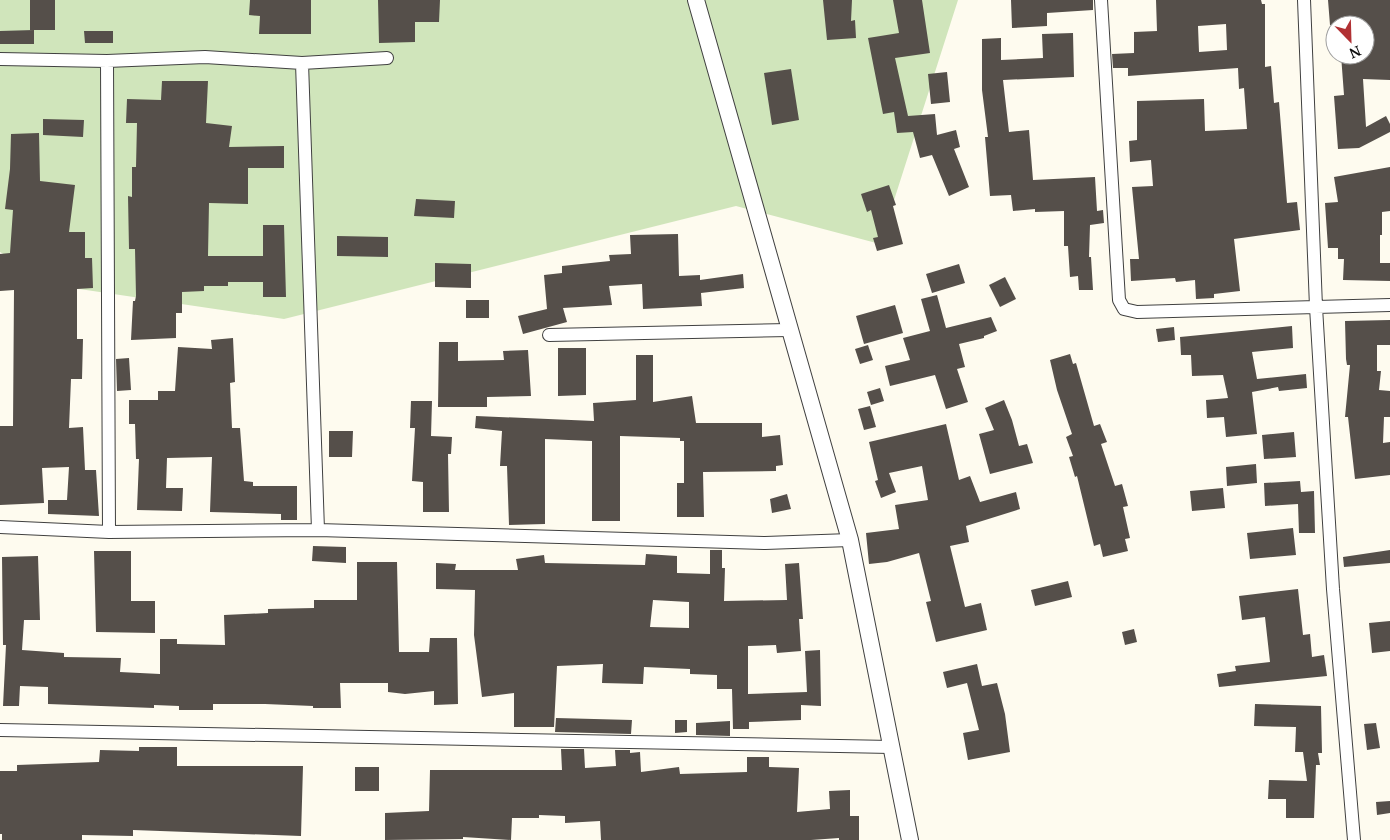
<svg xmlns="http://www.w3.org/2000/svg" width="1390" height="840" font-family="'Noto Serif',serif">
	<rect width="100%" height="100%" fill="#fefbef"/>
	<!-- green -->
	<path fill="#d0e5bb" d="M0,0h958l-78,244 -144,-38 -452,113 -225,-33 -59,-34z"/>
	<!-- building -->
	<path fill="#554f4a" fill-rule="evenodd" d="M30,0h25v30h-25z
		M250,0h61v34h-52l1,-18 -11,-1z
		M378,0h62l-1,22h-24v20l-36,1z
		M823,0h29l-1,21 4,-1 1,18 -29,2z
		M893,0h29l8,53 -35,5 13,58 27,-2 2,21 19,-5 4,17 -6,2 15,38 -20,9 -17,-41 -12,3 -7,-26 -16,1 -3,-21 -11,2 -15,-76 31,-5z
		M1011,0h82v10l-46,3v13l-35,2z
		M1156,0h105l1,4h3v63l6,-1 3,37 5,-1 8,101 10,-1 3,28 -66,9 6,52 -26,3v4l-18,1 -1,-19 -19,2 -1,-4 -44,3 -1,-22h9l-7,-72 21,-1 -2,-26 -21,2 -1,-21 8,-1v-39l67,-2 1,32 42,-2 -3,-41 -5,1 -1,-21 -110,8v-8h-15l-1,-14 22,-1v-21l23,-1zM1226,24l1,26 -28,2 -1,-26z
		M1328,0h62v80l-27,-1 3,48 20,-11 4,8v8l-31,16 -21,1 -4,-53 10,-1 -3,-40h24v-30h-35z
		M34,30v14h-34v-13z
		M84,31h29v12h-28z
		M1073,33l1,44 -71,3 6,52 20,-2 4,50 62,-3 2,34 6,-1 1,13 -14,2 -1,32h2l2,33h-14l-1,-14 -8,1 -2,-31h-4v-35l-29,1v-3l-22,2 -2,-16 -21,1 -5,-59h3l-6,-47v-51l19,-1v22l42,-2 -1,-24z
		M791,69l8,51 -27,5 -8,-52z
		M947,72l3,30 -19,2 -3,-30z
		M162,81h46l-2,42 26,3 -3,21 55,-1v22h-36v36l-39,-1 -1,53h55v-31h21l2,72h-23v-15h-35v4h-24v5l-22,1v21h-6v25l-45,2 2,-39h2l1,-5 -1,-47h-6l-1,-53 4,1v-30h4l1,-44h-11l1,-24 34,1z
		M43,119l41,1 -1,17 -40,-2z
		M39,133l1,48 35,4 -6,47h16v26h7l1,30 -16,1v50h6l-1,40h-11l-2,49 14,-1 2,43h11l3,46 -51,-2v-14h19l2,-33 -27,1 2,35 -44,2v-79h13l1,-136 -14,1v-37l10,-1 3,-43 -8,-1 5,-40 1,-35z
		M1390,167v44l-8,1v23h-2v28h10v18l-47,-1 1,-21h-6v-11h-10l-3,-45 13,-1 -4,-25z
		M889,185l7,20 -3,1 10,38 -26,7 -4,-13 5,-1 -7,-27 -4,2 -6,-18z
		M416,199l39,2 -1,17 -40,-2z
		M678,234l1,42 21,-1v5l43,-6 1,14 -43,5 1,13 -59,3 -1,-25 -33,2 3,19 -49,3 4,14 -44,12 -5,-18 29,-7 -3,-34 18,-2v-7l48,-5 -1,-6 22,-1 -1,-19z
		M337,236l51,1v20l-51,-1z
		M435,263l36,1v24l-36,-1z
		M959,264l6,19 -33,10 -6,-19z
		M1005,277l11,22 -16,8 -11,-22z
		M937,295l9,33 45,-11 6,14 -13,5v2l-25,6 6,23 -8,2 11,33 -22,7 -11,-34 -45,11 -5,-20 25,-6 -7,-22 27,-7 -9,-32z
		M466,300h23v18h-23z
		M895,305l8,28 -39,11 -8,-28z
		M1390,320v25h-13v26h4l-2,19 11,1v26h-6l-1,26 7,-1v33l-35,4 -7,-62h-3l5,-52h-3l-1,-6 -1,-38z
		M1292,326l1,22 -41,4 5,27 49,-5 1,14 -28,3 -1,-4 -26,5 5,42 -31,3 -2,-20 -17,1 -1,-18 22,-2 -5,-23 -31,1 -1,-21h-10l-1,-18z
		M1174,327l1,13 -17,2 -2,-13z
		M233,338l2,44 -5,1 2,45h8l4,53 9,1v4h44v34h-16v-6l-71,-2 2,-55 -45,1 -1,30h17l-1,23 -45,-1 2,-51h-3l-1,-35h-6v-24h29v-9h17l3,-44 34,2 -1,-9z
		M439,342h19v19l46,-1 -1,-9 25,-1 3,46 -44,1v10h-49z
		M868,345l5,15 -13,4 -5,-15z
		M558,348h28v47l-28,1z
		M1070,354l3,10 3,-1 18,63 6,-2 7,18 -6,2 14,42 7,-2 6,22 -5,1 7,31 -5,1 3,12 -25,6 -3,-13 -6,2 -17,-70 -2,1 -6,-20 4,-1 -7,-19 6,-3 -15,-44 -7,-30z
		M636,355h17v47l39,-6 4,27h66v14l18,-2 3,30 -7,1v5l-73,1 1,45h-27v-34h7v-42h-4v-3l-60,-2v85h-28v-80l-47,-2v85l-36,1 -2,-59h-7l2,-35 -27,-3 1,-12 118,5 -1,-18 43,-3z
		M129,358l2,32 -14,1 -1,-32z
		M880,388l4,13 -13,4 -4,-13z
		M1004,400l8,20 7,26 8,-2 6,19 -43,11 -11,-40 15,-4 -9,-22z
		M411,401h21l-1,35 21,1 -1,17h-3l1,58h-26v-30l-11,-1 3,-53h-5z
		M870,406l6,21 -12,3 -6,-21z
		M946,424l13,56 11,-4 10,26 36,-10 4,17 -54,17 3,16 -19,4 15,61 16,-4 6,27 -51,12 -10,-40 5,-1 -12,-48 -32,9 -18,2 -3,-31 33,-4 -4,-24 33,-5 -6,-34 -33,7 7,19 -15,6 -6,-17 3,-1 -9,-38z
		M329,431h24l-1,26h-23z
		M1294,432l2,25 -32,2 -2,-24z
		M1256,464l1,19 -30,3 -1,-19z
		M1300,481l1,11 13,-1 1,42h-16l-1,-29 -33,2 -1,-23z
		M1223,488l2,20 -33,3 -2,-20z
		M787,494l4,15 -19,4 -2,-14z
		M1293,528l3,27 -46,4 -3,-26z
		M313,546l33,1v16l-34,-2z
		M710,550h12v18h3l-1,33 63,-1 -2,-36 14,-1 4,56h-4l2,32 -24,2 -1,-8 -28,1v48l59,-2 -2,-41 15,-1 1,56 -20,-1v15l-52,2v7h-16l-1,-40h-15v-14l-27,-1v-5l-46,-2 -1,17 -41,-1 1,-19 -46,2 -3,61h-40v-34l-32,4 -8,-62 1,-45 -39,-1v-26l20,1 -1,6h63l-2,-11 28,-4 1,8 100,2 1,-11 31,2v17l33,1zM653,600l36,2v26l-39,-1z
		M1390,550v13l-46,4 -1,-10z
		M94,551h37v50h24v32l-59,-1z
		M38,556l2,64h-16l-2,30 42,3v4l57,1 -1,14 40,2v-35h17v5l48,1 -1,-30 44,-2v-4l46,-1v-8h43v-38h40l2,90h30l1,-14h27l1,66 -24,1v-14l-29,3 -17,-2v-9h-48l1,25h-28v-2l-48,-2h-52v6h-34v-4l-25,-1v3l-106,-4v-17l-28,-1 -1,20h-16l3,-61h-3l-1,-88z
		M1068,581l4,16 -37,9 -4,-16z
		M1298,589l5,46 7,-1 2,23 12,-2 3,21 -108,11 -2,-13 19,-3 -1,-5 35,-4 -5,-45 -23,3 -3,-24z
		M1390,621v30l-18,2 -3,-30z
		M1134,629l3,13 -12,3 -3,-13z
		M977,664l5,22 15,-3 8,31 5,38 -42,8 -5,-27 16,-3 -12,-47 -20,5 -4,-16z
		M1255,704l66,2 1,47h-4l2,12h-4l-2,53h-28v-19h-18l1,-19 38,1 -4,-29h-8l1,-25 -42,-1z
		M556,718l76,2 -1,14 -76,-2z
		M675,720h12v12l-12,1z
		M730,721v15l-34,-1v-12z
		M1376,723l4,25 -13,2 -3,-26z
		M139,747h38v19h126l-2,70 -168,-6v6l-51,-1v5h-80v-6h-2v-63h17v-6l82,-3 1,-12 39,1z
		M561,749h23l1,19 31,-2 -1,-16h15v3l10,-1 1,20 38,-5 1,7 67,-2v-15h22v10l30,1 -2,44 33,-3 -1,-18 21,-1v26h9v24h-20v-2l-28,2h-210l-1,-19 -35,2v-7l-26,-1v3h-27l-1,22 -48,-3v2l-78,1v-27l44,-2 1,-41h132z
		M355,767h24v24h-24z
		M1390,801v12l-13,2 -1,-13z"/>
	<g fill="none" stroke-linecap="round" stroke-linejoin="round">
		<!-- minor casing -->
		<g stroke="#404040" stroke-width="14">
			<path id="minor" d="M1101,0l18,300 5,9 13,3 253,-7
				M1304,0l12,307 17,282 21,251
				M0,59l107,2 98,-4 97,6 85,-5
				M107,61l2,471
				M302,63l16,467
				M549,335l240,-5
				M0,527l109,5 209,-2 447,13 85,-3
				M0,730l891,17"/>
		</g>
		<!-- tertiary casing -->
		<g stroke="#404040" stroke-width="18">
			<path id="tertiary" d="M696,0l154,540 60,300"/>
		</g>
		<!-- minor -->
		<use href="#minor" stroke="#fff" stroke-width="12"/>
		<!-- tertiary -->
		<use href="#tertiary" stroke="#fff" stroke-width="16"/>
	</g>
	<!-- north arrow -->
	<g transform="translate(1350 40) rotate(157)"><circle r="24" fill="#ffffff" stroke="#9e9e9e"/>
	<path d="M0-4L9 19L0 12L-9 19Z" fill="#b13134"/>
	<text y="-8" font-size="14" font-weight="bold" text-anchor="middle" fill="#0d0d0d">N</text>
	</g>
</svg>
